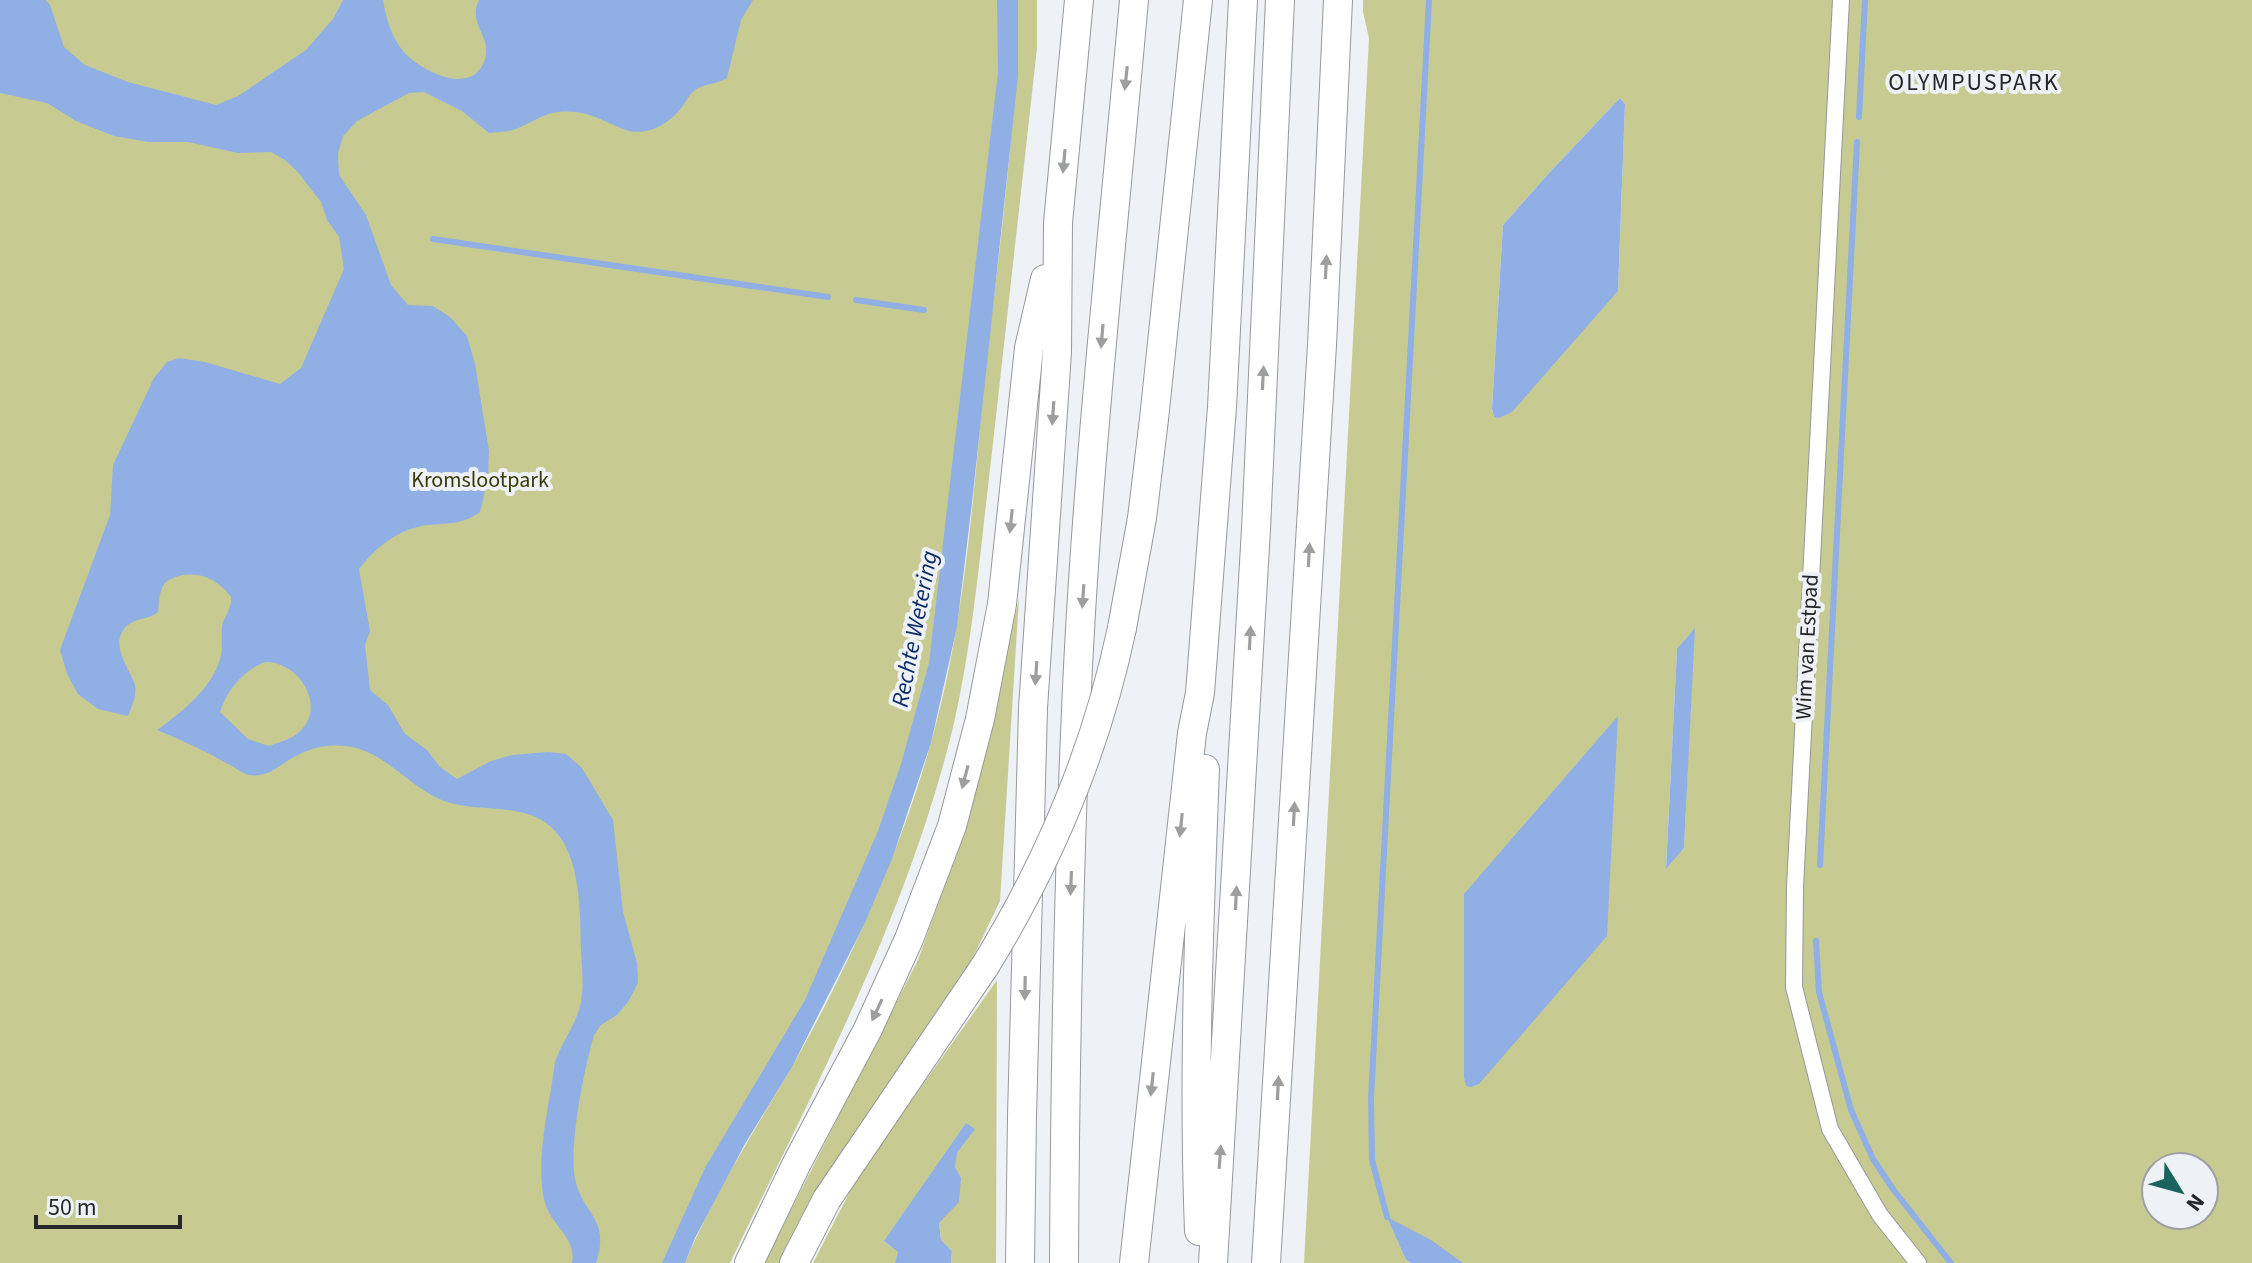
<svg xmlns="http://www.w3.org/2000/svg" width="2252" height="1263" font-family="'Source Sans 3',sans-serif">
	<rect width="100%" height="100%" fill="#eef1f5"/>
	<!-- green -->
	<path fill="#c7cb92" fill-rule="evenodd" d="M0,0h1006l-72,703 -61,181 -200,379h-673z
		M1018,0h19v48c-15,135 -30,270 -45,404 -11,90 -18,183 -38,271 -45,190 -140,366 -224,540h-45c28,-68 68,-130 105,-193 38,-66 73,-139 101,-210 30,-74 52,-152 65,-230 15,-88 21,-177 30,-265 14,-122 31,-243 32,-365z
		M1363,0h889v1263h-789l-75,-45 18,42 5,3h-107l65,-1225 -6,-26zM1620,98l5,6 -7,187 -124,126 -2,-9 11,-183 46,-52zM1694,630l-10,218 -18,20 11,-218zM2156,1167h48v48h-48z
		M1019,598l-19,303 -35,73 -180,289h-21l154,-303 52,-146z
		M997,980l-1,283h-45l1,-12 -11,-11 -2,-17 18,-70 18,-24 -90,113 14,10 -4,11h-82l45,-87z"/>
	<!-- water -->
	<path fill="#90afe5" fill-rule="evenodd" d="M0,0h46l4,5 14,42 21,18 43,17 88,23 22,-9 68,-46 27,-31 10,-19h40c3,18 8,36 20,51 17,20 70,47 82,8 7,-23 -18,-35 -6,-59h274l-12,20 -14,58c-11,7 -25,5 -34,14 -5,4 -7,10 -11,15 -13,17 -36,31 -59,22 -22,-9 -38,-20 -64,-17 -16,1 -30,13 -46,18 -7,2 -16,2 -24,3l-27,-22 -38,-19 -15,1 -52,28 -14,15 -5,18 1,21 27,40 25,70 17,20 25,1 17,11 17,19 8,28 14,87 -1,27 -8,34c-18,13 -32,11 -53,13 -29,4 -51,22 -68,44l11,62 -5,14 5,45 18,15 17,29 22,16 13,17 17,12 34,-18 21,-6 36,-3 18,2 16,14 31,52 10,92 14,51 1,20 -10,19 -11,13 -16,10 -7,10c-10,36 -23,99 -20,136 4,44 38,43 22,92h-24c5,-25 -21,-38 -27,-60 -11,-41 5,-99 10,-141 7,-21 23,-40 26,-61 3,-16 1,-33 0,-49 -1,-37 1,-99 -31,-126 -29,-24 -73,-13 -106,-25 -35,-13 -59,-51 -99,-55 -17,-2 -32,1 -47,9 -17,8 -28,23 -49,20 -7,-1 -14,-8 -21,-11 -23,-13 -46,-24 -71,-34 24,-17 55,-42 63,-71 3,-10 1,-22 2,-32 2,-12 10,-17 9,-30 -13,-17 -30,-26 -52,-21 -6,2 -13,4 -16,10 -4,7 -4,18 -5,26 -9,8 -20,5 -30,13 -21,18 2,43 7,60 2,11 -3,21 -7,31l-30,-7 -20,-15 -11,-20 -7,-24 50,-135 3,-50 41,-87 13,-16 12,-4 26,4 75,22 21,-16 43,-99 -5,-32 -12,-17 -6,-18 -24,-31 -12,-11 -14,-8 -33,1 -50,-11h-39l-35,-6 -38,-15 -29,-18 -47,-10zM266,662c34,0 62,46 32,71 -7,6 -21,10 -29,13l-21,-7 -28,-27c7,-22 24,-43 46,-50z
		M997,0h21v76l-46,427 -15,124 -26,116 -39,116 -27,64 -73,144 -47,77 -50,94 -10,25h-23l44,-97 99,-166 73,-169 23,-67 28,-101 69,-591z
		M1620,98l5,6 -7,187 -106,121 -13,6 -5,-1 -2,-9 11,-183 46,-52z
		M1695,628l-11,220 -18,21 11,-220z
		M1618,716l-11,220 -128,148 -8,3 -5,-1 -2,-9v-183z
		M966,1123l9,6 -18,24 -2,14 6,11 -2,24 -20,21 2,17 11,11 -1,12h-56l3,-11 -14,-11z
		M1387,1217l44,23 32,23h-52l-5,-3z"/>
	<g fill="none" stroke-linecap="round" stroke-linejoin="round">
		<!-- stream -->
		<path stroke="#90afe5" stroke-width="6" d="M1859,117l6,-117
			M433,239l395,58
			M856,300l68,10
			M1820,865l37,-723
			M1816,941l3,51 32,118 22,49 20,30 58,74
			M1387,1217l-15,-57 -1,-62 58,-1098"/>
		<!-- minor casing -->
		<g stroke="#95999c" stroke-width="18">
			<path id="minor" d="M1841,0l-46,887 -1,100 36,142 50,86 38,48"/>
		</g>
		<!-- motorway casing -->
		<g stroke="#95999c" stroke-width="30">
			<path id="motorway" d="M1122,628l20,-110 12,-99 44,-419
				M1199,1231c-6,-154 0,-308 6,-462
				M749,1263l48,-100 71,-134 41,-90 43,-113 28,-107 22,-115 27,-256 16,-69
				M794,1263l33,-64 158,-233
				M1020,1263l2,-147 11,-408 24,-356 1,-129 21,-223
				M1064,1263c1,-184 4,-369 12,-553 10,-238 37,-474 58,-710
				M1134,1263l58,-530 8,-40 22,-286 21,-407
				M1213,1263l43,-734 24,-529
				M1266,1263l56,-918 16,-345"/>
		</g>
		<!-- minor -->
		<use href="#minor" stroke="#fff" stroke-width="16"/>
		<!-- motorway -->
		<use href="#motorway" stroke="#fff" stroke-width="28"/>
		<!-- motorway-bridge casing -->
		<g stroke="#95999c" stroke-width="30" stroke-linecap="butt">
			<path id="motorway-bridge" d="M985,966c64,-104 112,-219 137,-338"/>
		</g>
		<!-- motorway-bridge -->
		<use href="#motorway-bridge" stroke="#fff" stroke-width="28"/>
	</g>
	<!-- one-way arrows -->
	<defs><path id="oneway-solid" d="M-6-.8H1V-3.2L6.5 0L1 3.2V.8H-6Z" transform="scale(2)"/></defs>
	<g fill="#9d9e9e">
		<use href="#oneway-solid" transform="translate(1126 78) rotate(96)"/>
		<use href="#oneway-solid" transform="translate(1064 161) rotate(95)"/>
		<use href="#oneway-solid" transform="translate(1326 267) rotate(-87)"/>
		<use href="#oneway-solid" transform="translate(1102 336) rotate(95)"/>
		<use href="#oneway-solid" transform="translate(1263 378) rotate(-87)"/>
		<use href="#oneway-solid" transform="translate(1053 413) rotate(94)"/>
		<use href="#oneway-solid" transform="translate(1011 521) rotate(96)"/>
		<use href="#oneway-solid" transform="translate(1309 555) rotate(-87)"/>
		<use href="#oneway-solid" transform="translate(1083 596) rotate(94)"/>
		<use href="#oneway-solid" transform="translate(1250 638) rotate(-87)"/>
		<use href="#oneway-solid" transform="translate(1036 673) rotate(94)"/>
		<use href="#oneway-solid" transform="translate(965 777) rotate(105)"/>
		<use href="#oneway-solid" transform="translate(1294 814) rotate(-87)"/>
		<use href="#oneway-solid" transform="translate(1181 825) rotate(96)"/>
		<use href="#oneway-solid" transform="translate(1071 883) rotate(92)"/>
		<use href="#oneway-solid" transform="translate(1236 898) rotate(-87)"/>
		<use href="#oneway-solid" transform="translate(1025 988) rotate(91)"/>
		<use href="#oneway-solid" transform="translate(877 1010) rotate(115)"/>
		<use href="#oneway-solid" transform="translate(1152 1084) rotate(96)"/>
		<use href="#oneway-solid" transform="translate(1278 1088) rotate(-87)"/>
		<use href="#oneway-solid" transform="translate(1220 1157) rotate(-86)"/>
	</g>
	<g text-anchor="middle" dominant-baseline="central" stroke-width="8" stroke-linejoin="round" paint-order="stroke">
		<!-- park labels -->
		<g font-size="22" fill="#3a3b06" stroke="#eef1f5">
			<text x="480" y="480">Kromslootpark</text>
		</g>
		<!-- street labels -->
		<g font-size="22" fill="#262728" stroke="#eef1f5">
			<text transform="translate(1807 647) rotate(-87)">Wim van Estpad</text>
		</g>
		<!-- neighbourhood labels -->
		<g font-size="24" letter-spacing="2" fill="#262728" stroke="#eef1f5">
			<text x="1974" y="82">OLYMPUSPARK</text>
		</g>
		<!-- water labels -->
		<g font-size="24" font-style="italic" fill="#0a2c6a" stroke="#eef1f5">
			<text transform="translate(915 629) rotate(-79)">Rechte Wetering</text>
		</g>
	</g>
	<!-- north arrow -->
	<g transform="translate(2180 1191) rotate(127)"><circle r="38" fill="#eef1f5" stroke="#9ea0a3" stroke-width="2"/>
	<path d="M0-6L14 30L0 20L-14 30Z" fill="#19655d"/>
	<text y="-12" font-size="22" font-weight="bold" text-anchor="middle" fill="#262728">N</text>
	</g>
	<!-- scale -->
	<path d="M36 1215v12h144v-12" fill="none" stroke="#262728" stroke-width="4"/>
	<text x="48" y="1215" font-size="24" fill="#262728" stroke="#eef1f5" stroke-width="6" paint-order="stroke">50 m</text>
</svg>
